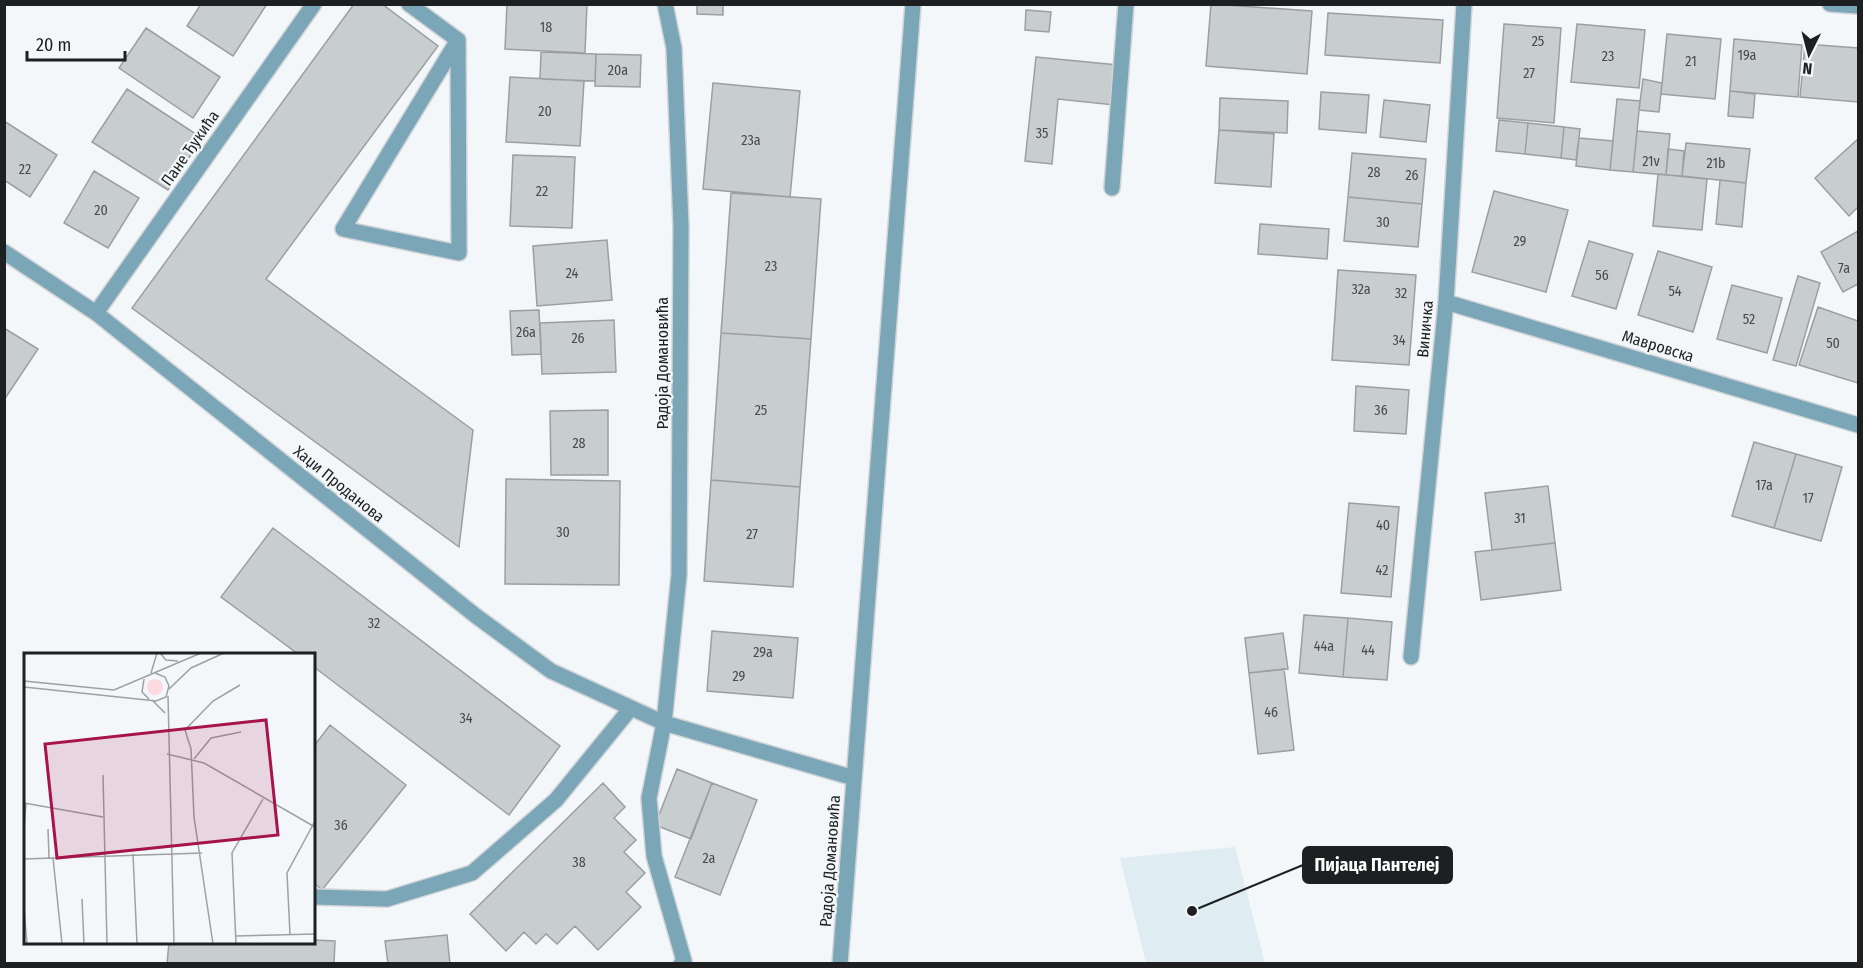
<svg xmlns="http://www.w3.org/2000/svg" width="1863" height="968" font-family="'Fira Sans Condensed',sans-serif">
	<rect width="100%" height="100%" fill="#f3f7f9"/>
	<!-- built -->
	<path fill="#dfecf1" d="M1235,847l30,116h-119l-26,-105z"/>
	<!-- building -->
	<path fill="#c8cdce" stroke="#9b9fa0" stroke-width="1.5" d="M201,4h66l-34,52 -46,-30z
		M354,4h28l56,42 -172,233 207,151 -14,117 -327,-239z
		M507,4h80l-2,49 -80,-4z
		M697,4h26v11l-26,-1z
		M1211,4l101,7 -5,63 -101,-8z
		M1026,10l25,2 -2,20 -24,-2z
		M1328,13l115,7 -3,43 -115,-8z
		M1504,24l57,4 -7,95 -57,-5z
		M1577,24l68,6 -6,58 -68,-6z
		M146,28l74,49 -27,41 -74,-50z
		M1667,34l54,5 -6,60 -54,-5z
		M1734,39l68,6 -4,52 -68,-6z
		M1805,44l53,4v54l-58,-5z
		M541,52l55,2 -1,27 -55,-2z
		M596,54l45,1 -1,32 -45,-1z
		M1036,57l82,8 -4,40 -56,-6 -6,65 -27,-3z
		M510,77l74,4 -4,65 -74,-4z
		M1643,79l19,4 -3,29 -20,-2z
		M713,83l87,8 -10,106 -87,-8z
		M127,89l75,49 -34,52 -76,-48z
		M1730,91l25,3 -2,24 -25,-2z
		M1321,92l48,3 -3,38 -47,-4z
		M1220,98l68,3 -1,32 -68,-3z
		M1617,99l23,2 -7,71 -23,-2z
		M1384,100l46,5 -4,37 -46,-5z
		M1499,120l29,3 -3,31 -29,-3z
		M4,121l53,34 -27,42 -26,-17z
		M1528,123l36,4 -3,31 -36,-4z
		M1564,127l16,2 -4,31 -15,-2z
		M1219,130l55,4 -3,53 -56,-4z
		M1637,131l33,3 -4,41 -33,-3z
		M1579,138l34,3 -3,29 -34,-4z
		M1858,139v68l-9,9 -34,-38z
		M1686,143l64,6 -4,34 -64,-7z
		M1668,149l16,2 -2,25 -16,-1z
		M1352,153l74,6 -4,45 -74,-7z
		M513,155l62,2 -3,71 -62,-2z
		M94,171l45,27 -31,50 -44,-25z
		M1658,174l49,5 -5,51 -49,-4z
		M1720,180l26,3 -4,44 -26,-3z
		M1494,191l74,19 -22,82 -74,-20z
		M731,193l90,6 -10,140 -90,-6z
		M1348,197l74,7 -4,43 -74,-6z
		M1260,224l69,5 -2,30 -69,-5z
		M1858,231v53l-15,8 -22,-40z
		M607,240l5,60 -75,6 -4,-60z
		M1589,241l44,13 -17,55 -44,-13z
		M1658,251l54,16 -19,65 -55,-17z
		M1338,270l78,5 -7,90 -77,-5z
		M1798,276l22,7 -24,83 -23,-6z
		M1732,285l50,13 -15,55 -50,-14z
		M1818,307l40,14v62l-59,-18z
		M539,310l2,44 -29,1 -2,-44z
		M614,320l2,52 -74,2 -2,-51z
		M4,328l34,21 -34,51z
		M721,333l90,6 -11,148 -89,-7z
		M1356,386l53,4 -3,44 -52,-3z
		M608,410v65h-57l-1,-64z
		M1754,442l42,12 -22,74 -42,-12z
		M1796,454l46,13 -21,74 -47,-13z
		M506,479l114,2 -1,104 -114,-1z
		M711,480l89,7 -7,100 -89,-6z
		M1548,486l7,57 -63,7 -7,-57z
		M1349,503l50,4 -8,90 -50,-4z
		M273,528l287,218 -51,69 -195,-148v-13h-16l-77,-57z
		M1555,543l6,47 -80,10 -6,-48z
		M1304,615l44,3 -5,59 -44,-4z
		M1348,618l44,4 -5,58 -44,-3z
		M712,631l86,7 -5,60 -86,-7z
		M1283,633l5,36 -39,4 -4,-35z
		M1284,669l10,81 -36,4 -9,-81z
		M330,725l76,60 -84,105 -8,-7v-137z
		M677,769l35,14 -21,56 -36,-14z
		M603,783l22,24 -11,11 22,22 -12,12 21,21 -19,19 15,15 -43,43 -23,-24 -18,18 -11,-10 -10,10 -12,-12 -18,19 -36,-37z
		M712,783l45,17 -37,95 -45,-18z
		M447,935l3,29h-62l-3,-23z
		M314,940l21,1 -1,23h-167l2,-22h145z"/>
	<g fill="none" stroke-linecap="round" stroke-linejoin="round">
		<!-- service casing -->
		<g stroke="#d1d4d6" stroke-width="18">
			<path id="service" d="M409,4l49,36
				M458,40l1,213 -116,-24z
				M1112,188l14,-184"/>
		</g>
		<!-- minor casing -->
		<g stroke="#d1d4d6" stroke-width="18">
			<path id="minor" d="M665,4l9,44 7,178 -2,349 -15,148 -15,75 5,58 30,105 -3,3
				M1830,4l28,2
				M4,252l92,61 380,303 75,55 113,52 190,55
				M1446,302l412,123
				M96,313l218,-309
				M1411,657l35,-355 18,-298
				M314,897l73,2 85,-26 84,-73 75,-92
				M840,964l73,-960"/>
		</g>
		<!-- service -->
		<use href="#service" stroke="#7aa6b8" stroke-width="15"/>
		<!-- minor -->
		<use href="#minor" stroke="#7aa6b8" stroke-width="15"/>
	</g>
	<g text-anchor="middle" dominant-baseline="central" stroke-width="4.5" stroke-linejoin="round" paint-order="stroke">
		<!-- number labels -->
		<g font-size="14" fill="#484a4c">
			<text x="546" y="27">18</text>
			<text x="1538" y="41">25</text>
			<text x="1747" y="55">19a</text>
			<text x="1608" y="56">23</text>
			<text x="1691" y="61">21</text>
			<text x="618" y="70">20a</text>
			<text x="1529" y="73">27</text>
			<text x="545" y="111">20</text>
			<text x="1042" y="133">35</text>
			<text x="751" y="140">23a</text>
			<text x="1651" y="161">21v</text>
			<text x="1716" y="163">21b</text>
			<text x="25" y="169">22</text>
			<text x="1374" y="172">28</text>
			<text x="1412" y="175">26</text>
			<text x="542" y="191">22</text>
			<text x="101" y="210">20</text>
			<text x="1383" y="222">30</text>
			<text x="1520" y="241">29</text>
			<text x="771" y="266">23</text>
			<text x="1844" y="268">7a</text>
			<text x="572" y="273">24</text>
			<text x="1602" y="275">56</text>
			<text x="1361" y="289">32a</text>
			<text x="1675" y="291">54</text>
			<text x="1401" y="293">32</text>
			<text x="1749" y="319">52</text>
			<text x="526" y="332">26a</text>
			<text x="578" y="338">26</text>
			<text x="1399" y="340">34</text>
			<text x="1833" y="343">50</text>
			<text x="761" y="410">25</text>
			<text x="1381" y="410">36</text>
			<text x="579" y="443">28</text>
			<text x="1764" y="485">17a</text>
			<text x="1808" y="498">17</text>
			<text x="1520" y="518">31</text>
			<text x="1383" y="525">40</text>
			<text x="563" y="532">30</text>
			<text x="752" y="534">27</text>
			<text x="1382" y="570">42</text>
			<text x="374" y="623">32</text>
			<text x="1324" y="646">44a</text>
			<text x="1368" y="650">44</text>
			<text x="763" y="652">29a</text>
			<text x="739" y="676">29</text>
			<text x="1271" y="712">46</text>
			<text x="466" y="718">34</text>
			<text x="341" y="825">36</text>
			<text x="709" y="858">2a</text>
			<text x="579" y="862">38</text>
		</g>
		<!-- street labels -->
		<g font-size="16" fill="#1d1f20" stroke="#f3f7f9">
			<text transform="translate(190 148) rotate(-55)">Пане Ђукића</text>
			<text transform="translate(1425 329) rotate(-85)">Виничка</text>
			<text transform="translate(1658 346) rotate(17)">Мавровска</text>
			<text transform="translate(662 363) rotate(-90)">Радоја Домановића</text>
			<text transform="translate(339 484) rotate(39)">Хаџи Проданова</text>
			<text transform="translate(830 861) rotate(-86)">Радоја Домановића</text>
		</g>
	</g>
	<!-- overview -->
	<g transform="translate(24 653)">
		<rect width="291" height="291" fill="#f3f7f9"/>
		<path d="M123 34a8 8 0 1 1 16 0a8 8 0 1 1-16 0Z" fill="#fcdae0"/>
		<path fill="none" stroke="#9da1a2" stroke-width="1.5" d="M136,0l6,7 12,1M127,20l6,-20M120,26l-2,13 7,7M0,28l90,9 87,-37M0,34l132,14 10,-4 3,-11 -4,-9 -10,-4M145,36l22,-21 33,-15M144,43l6,248M128,47l13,13M143,101l37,9 111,64M170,106l17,-21 30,-6M79,122l4,169M0,150l79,14M0,175l2,-25M24,176l1,29M109,201l4,90M29,205l9,86M0,206l178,-6M58,246l2,45M0,255l3,36M266,281l-3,-61 28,-52M212,283l79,-2M189,291l-19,-127 -3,-68 -6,-19 28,-29 27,-16M212,291l-4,-91 31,-54"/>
		<path fill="#a7134d" fill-opacity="0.15" stroke="#a7134d" stroke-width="3" d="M242,67l12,115 -221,23 -12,-114z"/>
		<rect width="291" height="291" fill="none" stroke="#1d1f20" stroke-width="3"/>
	</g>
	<!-- callouts -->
	<path fill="none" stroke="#1d1f20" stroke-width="2" d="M1192 911L1303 865"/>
	<circle fill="#1d1f20" stroke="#f3f7f9" stroke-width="2" cx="1192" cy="911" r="6"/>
	<rect fill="#1d1f20" stroke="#1d1f20" stroke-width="2" x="1303" y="847" width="149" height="36" rx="6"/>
	<g font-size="18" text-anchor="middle" font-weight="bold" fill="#fff">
		<text x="1377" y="871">Пијаца Пантелеј</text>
	</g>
	<!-- border -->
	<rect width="1863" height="968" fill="none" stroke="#1d1f20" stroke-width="12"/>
	<!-- north arrow -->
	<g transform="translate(1809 54) rotate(186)" stroke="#f3f7f9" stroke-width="4.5" paint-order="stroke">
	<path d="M0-4.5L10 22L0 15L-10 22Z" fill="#1d1f20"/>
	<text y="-9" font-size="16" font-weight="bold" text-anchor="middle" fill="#1d1f20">N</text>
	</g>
	<!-- scale -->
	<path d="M27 51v9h98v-9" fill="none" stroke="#1d1f20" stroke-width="3"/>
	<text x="36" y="51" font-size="18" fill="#1d1f20" stroke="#f3f7f9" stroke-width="4.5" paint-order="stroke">20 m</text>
</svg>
